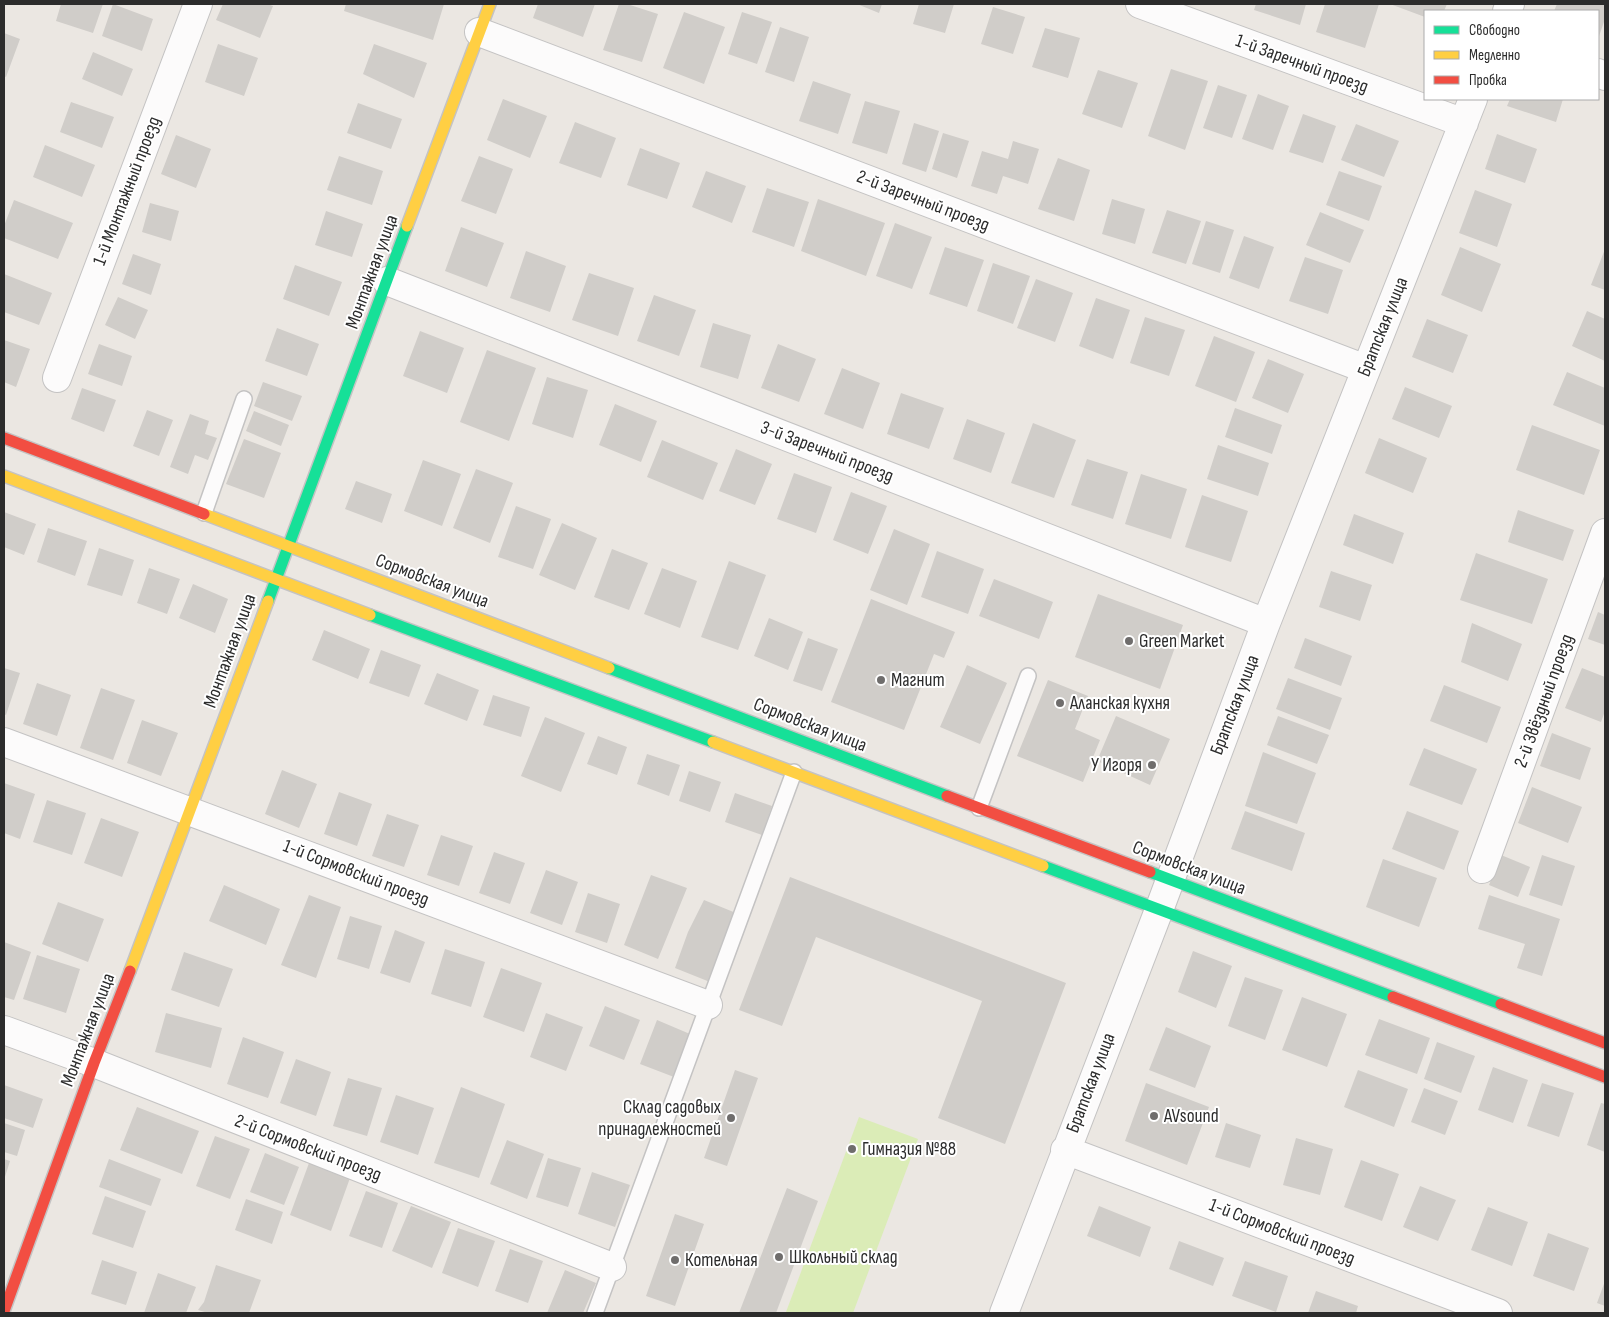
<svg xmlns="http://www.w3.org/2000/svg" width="1609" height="1317" font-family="'Sofia Sans Condensed',sans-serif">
	<rect width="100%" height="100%" fill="#ebe7e2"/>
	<!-- pitch -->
	<path fill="#dbecb7" d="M859,1117l59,22 -65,174h-63l-4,-1z"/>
	<!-- building -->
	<path fill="#d0cdc9" d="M61,4h42l-10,29 -37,-12z
		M113,4l40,15 -11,32 -40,-15z
		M223,4h44l6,2 -13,32 -44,-18z
		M346,4h98l-11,36 -89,-29z
		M538,4h57l-12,33 -50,-19z
		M619,4h8l31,10 -16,48 -39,-12z
		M857,4h25l-3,9z
		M919,4h35l-9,29 -32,-9z
		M1256,4h50l-6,21 -46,-15z
		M1325,4h54l-14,44 -49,-16z
		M1390,4h57l-3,7h-19v6z
		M1557,4h48v15l-7,20v-28h-44z
		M993,7l32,10 -12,37 -32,-10z
		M684,12l41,15 -21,57 -41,-16z
		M742,12l30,10 -15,42 -29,-10z
		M780,27l29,10 -15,45 -29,-10z
		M1045,28l35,10 -12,40 -36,-11z
		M4,33l16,6 -14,38 -2,-1z
		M218,44l40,14 -14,38 -39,-14z
		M374,44l53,19 -13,35 -51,-24z
		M93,52l40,17 -11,27 -40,-17z
		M1171,69l37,12 -23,69 -37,-14z
		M1098,70l40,13 -16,45 -40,-14z
		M813,81l38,13 -13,40 -39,-13z
		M1218,85l29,10 -15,43 -29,-10z
		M1258,94l31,12 -16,44 -31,-11z
		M503,99l44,17 -17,42 -43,-18z
		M1510,99h53l-7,23 -49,-16z
		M865,101l35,10 -13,43 -35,-11z
		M71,102l43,15 -12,31 -42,-16z
		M358,103l44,16 -11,30 -44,-16z
		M1303,114l33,12 -13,37 -34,-11z
		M575,122l41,16 -15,40 -42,-15z
		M914,123l25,8 -13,41 -24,-8z
		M1356,124l43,17 -15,36 -43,-17z
		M943,133l26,8 -12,37 -25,-9z
		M1497,134l40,15 -12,34 -40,-14z
		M176,135l35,14 -15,39 -35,-14z
		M1013,141l26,8 -11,35 -25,-8 -6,18 -26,-8 11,-35 26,8z
		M45,145l50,20 -13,32 -49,-20z
		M640,148l40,15 -13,36 -40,-14z
		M339,156l44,15 -11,34 -45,-15z
		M479,156l34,13 -17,45 -35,-13z
		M1058,158l32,12 -16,51 -36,-12z
		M706,171l40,15 -14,37 -40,-16z
		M1339,171l43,15 -13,35 -43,-16z
		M767,188l42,14 -15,45 -42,-15z
		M1475,190l37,14 -15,43 -38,-14z
		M818,199l67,24 -19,53 -65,-25z
		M1112,199l33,10 -10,35 -33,-10z
		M14,200l59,23 -15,36 -54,-21v-12z
		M150,203l29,8 -8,30 -29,-9z
		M1167,210l34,11 -15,43 -34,-11z
		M326,211l37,13 -11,33 -37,-12z
		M1320,212l44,18 -14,33 -44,-18z
		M1206,221l28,9 -14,43 -28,-9z
		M895,223l37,14 -20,52 -36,-13z
		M461,227l43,16 -17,44 -42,-16z
		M1244,236l30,11 -15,42 -30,-11z
		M945,247l39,13 -17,47 -38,-13z
		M1460,247l41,17 -19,48 -41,-17z
		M1605,249v41l-14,-5z
		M526,251l40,15 -16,46 -40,-14z
		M133,254l28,10 -10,31 -29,-11z
		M1305,257l38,13 -15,44 -39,-13z
		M993,263l37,13 -17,48 -36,-13z
		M295,265l47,17 -13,34 -46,-17z
		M589,273l45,15 -16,48 -46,-16z
		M4,274l48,19 -13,32 -35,-13z
		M1036,279l37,14 -18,49 -38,-14z
		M654,295l42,15 -17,46 -42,-15z
		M118,297l30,13 -13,29 -30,-14z
		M1096,298l34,12 -17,49 -34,-13z
		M1587,311l18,8v42l-33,-15z
		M1145,317l40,13 -16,46 -39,-13z
		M1427,319l41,16 -15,38 -41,-16z
		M713,323l38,12 -13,44 -38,-12z
		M277,328l42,16 -12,32 -42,-15z
		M420,331l44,17 -17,45 -44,-17z
		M1214,336l41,16 -19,50 -41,-16z
		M4,340l26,9 -14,38 -12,-5z
		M99,344l33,12 -10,30 -34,-12z
		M778,344l38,15 -17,43 -38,-14z
		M487,350l49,18 -27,73 -49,-19z
		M1268,359l36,15 -16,39 -36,-15z
		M842,368l38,15 -17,46 -39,-15z
		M1567,372l38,16v38l-52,-21z
		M547,377l41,13 -15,48 -41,-14z
		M263,382l39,14 -10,25 -38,-15z
		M1405,387l47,19 -13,32 -47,-19z
		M82,388l34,12 -12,32 -33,-13z
		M901,393l43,15 -15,41 -42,-15z
		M615,404l42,17 -16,41 -42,-17z
		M1235,408l47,17 -10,29 -47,-17z
		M147,410l26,10 -14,36 -26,-10z
		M254,411l35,14 -8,21 -35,-15z
		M190,414l19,7 -4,13 12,4 -9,22 -13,-5 -7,19 -18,-7z
		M967,419l38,14 -14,40 -38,-14z
		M1033,423l43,17 -22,58 -43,-15z
		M1532,425l68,25 -16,45 -68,-25z
		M1379,438l48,20 -14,35 -48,-20z
		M244,439l37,14 -17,45 -38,-14z
		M662,440l56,23 -15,37 -56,-23z
		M1218,445l51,18 -11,33 -51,-17z
		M736,449l36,15 -17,41 -36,-14z
		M1087,459l41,13 -15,47 -42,-14z
		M423,460l38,14 -19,52 -38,-15z
		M476,469l37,14 -23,60 -37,-15z
		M794,473l38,14 -16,46 -39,-14z
		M1141,474l46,15 -16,50 -46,-15z
		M356,481l36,13 -10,29 -37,-14z
		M851,492l36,14 -19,48 -35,-14z
		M1202,495l46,16 -17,51 -46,-15z
		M516,506l35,13 -18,50 -35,-12z
		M1518,510l56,20 -11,31 -55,-19z
		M4,512l32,12 -12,31 -20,-8z
		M1354,514l50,19 -11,31 -50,-19z
		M562,523l35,15 -22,52 -36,-15z
		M48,528l39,13 -12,35 -38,-14z
		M894,529l36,15 -23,61 -37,-15z
		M99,548l35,12 -12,36 -35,-11z
		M612,549l36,14 -19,47 -35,-13z
		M937,551l47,18 -16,45 -47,-17z
		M1476,553l72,26 -16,45 -72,-24z
		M729,561l37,14 -28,75 -37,-13z
		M149,568l31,11 -13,35 -30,-11z
		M662,568l35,13 -17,47 -36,-14z
		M1331,571l41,14 -12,36 -41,-14z
		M994,579l59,23 -14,37 -60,-23z
		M193,584l35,15 -13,34 -36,-15z
		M1098,594l85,31 -23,64 -85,-32z
		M871,599l84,33 -11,26 -10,-4 -30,76 -73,-28z
		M1598,612l7,3v30l-17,-6z
		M769,618l34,14 -15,38 -34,-14z
		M1472,623l50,21 -14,37 -47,-19z
		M324,630l46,19 -12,30 -46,-19z
		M808,638l30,11 -16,42 -29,-10z
		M1305,638l47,18 -11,30 -47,-18z
		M381,650l40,15 -12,32 -40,-14z
		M967,665l40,18 -27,61 -40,-17z
		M4,668l16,5 -14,42 -2,-1z
		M1582,668l23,9v34l-4,11 -36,-14z
		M437,673l42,17 -12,31 -43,-17z
		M1288,678l54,20 -12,32 -54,-21z
		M1048,680l40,16 -13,33 25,11 -17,42 -66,-26z
		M37,683l34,12 -14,41 -34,-12z
		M1444,685l57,22 -14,36 -57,-22z
		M101,688l34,12 -22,60 -33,-12z
		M493,695l37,12 -9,30 -38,-12z
		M1116,716l54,23 -20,46 -53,-24z
		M1278,716l51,19 -12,29 -50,-19z
		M545,717l40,16 -24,59 -40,-16z
		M142,720l36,13 -17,43 -34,-13z
		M1552,733l39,15 -11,32 -40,-14z
		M598,736l29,11 -10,28 -30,-11z
		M1424,748l53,21 -15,36 -53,-20z
		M1263,752l53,21 -19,51 -52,-18z
		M647,754l33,11 -11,31 -32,-12z
		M282,770l35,14 -18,44 -34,-14z
		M689,771l32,11 -11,30 -31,-11z
		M4,783l31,11 -15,45 -16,-6z
		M1532,787l50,20 -14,36 -50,-20z
		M339,792l33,12 -15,42 -33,-12z
		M735,793l37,13 -10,29 -37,-13z
		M47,800l39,13 -14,42 -39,-13z
		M1245,811l60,22 -13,38 -61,-22z
		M1407,811l52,20 -15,39 -52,-21z
		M387,814l32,11 -15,42 -32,-11z
		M101,818l38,14 -17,45 -38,-14z
		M441,835l32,11 -14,40 -32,-11z
		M494,852l31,11 -15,41 -31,-11z
		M1501,855l29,12 -12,30 -29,-12z
		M1542,855l33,11 -13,40 -33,-11z
		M1383,859l54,19 -18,49 -53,-20z
		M546,870l32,12 -16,43 -32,-12z
		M651,875l36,13 -29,71 -34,-14z
		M790,877l276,106 -61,161 -67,-26 44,-117 -166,-64 -34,89 -43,-16z
		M224,885l56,24 -14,36 -57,-24z
		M588,893l32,11 -13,39 -32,-11z
		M309,895l32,12 -25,71 -35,-13z
		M1489,895l71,24 -18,57 -25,-8 8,-24 -47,-15z
		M704,900l32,13 -26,69 -35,-14 13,-36z
		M58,902l46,17 -16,43 -46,-18z
		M350,916l32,10 -13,43 -32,-10z
		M395,930l30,12 -15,41 -30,-10z
		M4,942l27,10 -17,48 -10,-3z
		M445,949l40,13 -14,45 -40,-13z
		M1193,951l39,15 -16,42 -38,-16z
		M184,952l49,17 -14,38 -48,-17z
		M37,955l43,14 -14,44 -43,-14z
		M501,968l41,15 -18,49 -41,-15z
		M1245,977l38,13 -18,50 -37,-14z
		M1302,997l45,17 -20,53 -45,-17z
		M605,1006l35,14 -16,40 -35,-14z
		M166,1013l56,15 -11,40 -56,-16z
		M546,1013l37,14 -17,44 -36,-14z
		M1379,1019l51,19 -13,36 -52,-19z
		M657,1020l33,14 -16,43 -34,-13z
		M1166,1027l45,19 -16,42 -46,-18z
		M243,1037l41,15 -16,46 -41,-14z
		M1437,1042l38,14 -14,37 -37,-14z
		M296,1059l35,13 -15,44 -36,-13z
		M1493,1067l35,13 -15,43 -35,-13z
		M735,1070l23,8 -31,88 -23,-8z
		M1358,1070l50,19 -14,38 -50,-20z
		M348,1078l34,10 -15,48 -34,-10z
		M1146,1083l63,24 -22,58 -62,-24z
		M1542,1083l32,10 -15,44 -32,-11z
		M4,1085l39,14 -10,29 -29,-10z
		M461,1087l44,17 -26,74 -45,-15z
		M1424,1088l34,13 -13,34 -34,-13z
		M396,1095l38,13 -16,47 -38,-13z
		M1601,1103l4,1v48l-18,-7z
		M137,1107l62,24 -17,43 -62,-24z
		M4,1123l21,7 -8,26 -13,-4z
		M1226,1123l35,12 -11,33 -35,-11z
		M215,1136l35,13 -20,50 -34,-13z
		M1296,1138l37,11 -13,46 -37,-10z
		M507,1140l37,14 -17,45 -37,-15z
		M265,1153l34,14 -15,38 -34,-13z
		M548,1158l33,10 -13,39 -32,-10z
		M4,1159l6,2 -6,19z
		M109,1159l52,20 -10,27 -52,-19z
		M1361,1160l38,14 -17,47 -38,-14z
		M309,1163l41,15 -19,53 -41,-16z
		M592,1172l38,13 -15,42 -37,-13z
		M1420,1186l36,14 -18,41 -35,-14z
		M787,1188l31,13 -42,112h-37z
		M366,1191l32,12 -16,45 -33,-12z
		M105,1196l41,15 -13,37 -41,-14z
		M246,1199l37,13 -11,32 -37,-14z
		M411,1206l40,16 -19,46 -40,-17z
		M1099,1206l52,21 -11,30 -53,-21z
		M1488,1207l40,15 -16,44 -41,-16z
		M675,1214l29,10 -29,82 -29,-10z
		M458,1228l37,13 -17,46 -36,-14z
		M1548,1233l41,15 -15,43 -41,-15z
		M1179,1241l45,17 -11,28 -44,-17z
		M510,1249l33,12 -15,42 -33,-12z
		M102,1260l35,12 -11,33 -35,-11z
		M1245,1261l43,15 -12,36 -44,-16z
		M216,1265l45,15 -12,33h-41l-10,-3 6,-8z
		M565,1270l31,13 -13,30h-36z
		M158,1273l38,14 -10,26h-42z
		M1605,1281v25l-8,-3z
		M1316,1291l42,15 -2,7h-48z"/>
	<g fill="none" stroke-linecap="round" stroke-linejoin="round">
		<!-- lane casing -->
		<g stroke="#c4c3c3" stroke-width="18">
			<path id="lane" d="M204,513l40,-114
				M979,808l49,-132
				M595,1313l199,-541"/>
		</g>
		<!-- street casing -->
		<g stroke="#c4c3c3" stroke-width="30">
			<path id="street" d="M1140,4l324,119
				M1507,11l3,-7
				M479,32l887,337
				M1598,73l7,3
				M387,281l879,342
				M57,378l141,-374
				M4,742l704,263
				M1482,869l123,-336
				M4,1030l90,33 518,204
				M1065,1150l433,163
				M1004,1313l155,-403 107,-287 207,-524"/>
		</g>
		<!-- fast casing -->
		<g stroke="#c4c3c3" stroke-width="14">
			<path id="fast" d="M268,601l139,-375
				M370,615l343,127
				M609,668l338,128
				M1043,866l350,131
				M1150,872l351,132"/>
		</g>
		<!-- slow casing -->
		<g stroke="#c4c3c3" stroke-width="14">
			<path id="slow" d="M407,226l83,-222
				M4,476l366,139
				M204,514l405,154
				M713,742l330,124
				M130,971l138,-370"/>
		</g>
		<!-- jam casing -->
		<g stroke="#c4c3c3" stroke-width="14">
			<path id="jam" d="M4,438l200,76
				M947,796l203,76
				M1393,997l212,80
				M1501,1004l104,39
				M4,1311l90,-248 36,-92"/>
		</g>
		<!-- lane -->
		<use href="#lane" stroke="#fcfbfb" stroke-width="15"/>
		<!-- street -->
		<use href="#street" stroke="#fcfbfb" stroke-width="28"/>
		<!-- fast -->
		<use href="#fast" stroke="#16e098" stroke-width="11"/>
		<!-- slow -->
		<use href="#slow" stroke="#ffcf43" stroke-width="11"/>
		<!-- jam -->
		<use href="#jam" stroke="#f24e42" stroke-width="11"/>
	</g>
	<!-- markers -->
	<g fill="#6f6d6c" stroke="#fff" stroke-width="2">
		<circle cx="1129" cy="641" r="5"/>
		<circle cx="881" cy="680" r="5"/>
		<circle cx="1060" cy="703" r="5"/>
		<circle cx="1152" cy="765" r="5"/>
		<circle cx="1154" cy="1116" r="5"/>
		<circle cx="731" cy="1118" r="5"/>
		<circle cx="852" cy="1149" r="5"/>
		<circle cx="779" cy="1257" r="5"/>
		<circle cx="675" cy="1260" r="5"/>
	</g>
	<g text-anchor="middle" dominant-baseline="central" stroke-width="4" stroke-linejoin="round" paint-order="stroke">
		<!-- street labels -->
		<g font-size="19" fill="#2c2c2c" stroke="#fff">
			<text transform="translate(1302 64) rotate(20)">1-й Заречный проезд</text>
			<text transform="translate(127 191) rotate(-69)">1-й Монтажный проезд</text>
			<text transform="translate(923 201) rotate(21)">2-й Заречный проезд</text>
			<text transform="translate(372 272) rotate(-70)">Монтажная улица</text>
			<text transform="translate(1383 327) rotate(-68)">Братская улица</text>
			<text transform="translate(827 452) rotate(21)">3-й Заречный проезд</text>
			<text transform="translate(432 581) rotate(21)">Сормовская улица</text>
			<text transform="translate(230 651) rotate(-70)">Монтажная улица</text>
			<text transform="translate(1544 701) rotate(-70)">2-й Звёздный проезд</text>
			<text transform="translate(1235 705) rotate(-69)">Братская улица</text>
			<text transform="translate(810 725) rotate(21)">Сормовская улица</text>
			<text transform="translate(1189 868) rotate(21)">Сормовская улица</text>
			<text transform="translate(356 873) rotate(21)">1-й Сормовский проезд</text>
			<text transform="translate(88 1030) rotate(-69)">Монтажная улица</text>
			<text transform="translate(1091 1083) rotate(-69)">Братская улица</text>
			<text transform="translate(308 1148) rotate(21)">2-й Сормовский проезд</text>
			<text transform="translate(1282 1232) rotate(21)">1-й Сормовский проезд</text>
		</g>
		<!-- poi labels -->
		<g font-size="19" fill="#2c2c2c" stroke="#fff" text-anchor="start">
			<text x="1139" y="641">Green Market</text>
			<text x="891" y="680">Магнит</text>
			<text x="1070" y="703">Аланская кухня</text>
			<text x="1142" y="765" text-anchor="end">У Игоря</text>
			<text x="721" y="1107" text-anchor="end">Склад садовых<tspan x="721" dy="22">принадлежностей</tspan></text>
			<text x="1164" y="1116">AVsound</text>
			<text x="862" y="1149">Гимназия №88</text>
			<text x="789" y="1257">Школьный склад</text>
			<text x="685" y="1260">Котельная</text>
		</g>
	</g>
	<!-- border -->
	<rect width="1609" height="1317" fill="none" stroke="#2c2c2c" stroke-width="10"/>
	<!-- legend -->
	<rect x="1424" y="10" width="175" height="90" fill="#ffffff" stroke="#ababab"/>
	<rect x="1434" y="26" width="25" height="8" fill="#16e098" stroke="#ababab"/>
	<text x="1469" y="35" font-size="15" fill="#2c2c2c">Свободно</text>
	<rect x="1434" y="51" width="25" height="8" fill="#ffcf43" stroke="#ababab"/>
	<text x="1469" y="60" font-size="15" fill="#2c2c2c">Медленно</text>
	<rect x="1434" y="76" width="25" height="8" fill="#f24e42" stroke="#ababab"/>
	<text x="1469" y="85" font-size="15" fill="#2c2c2c">Пробка</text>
</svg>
